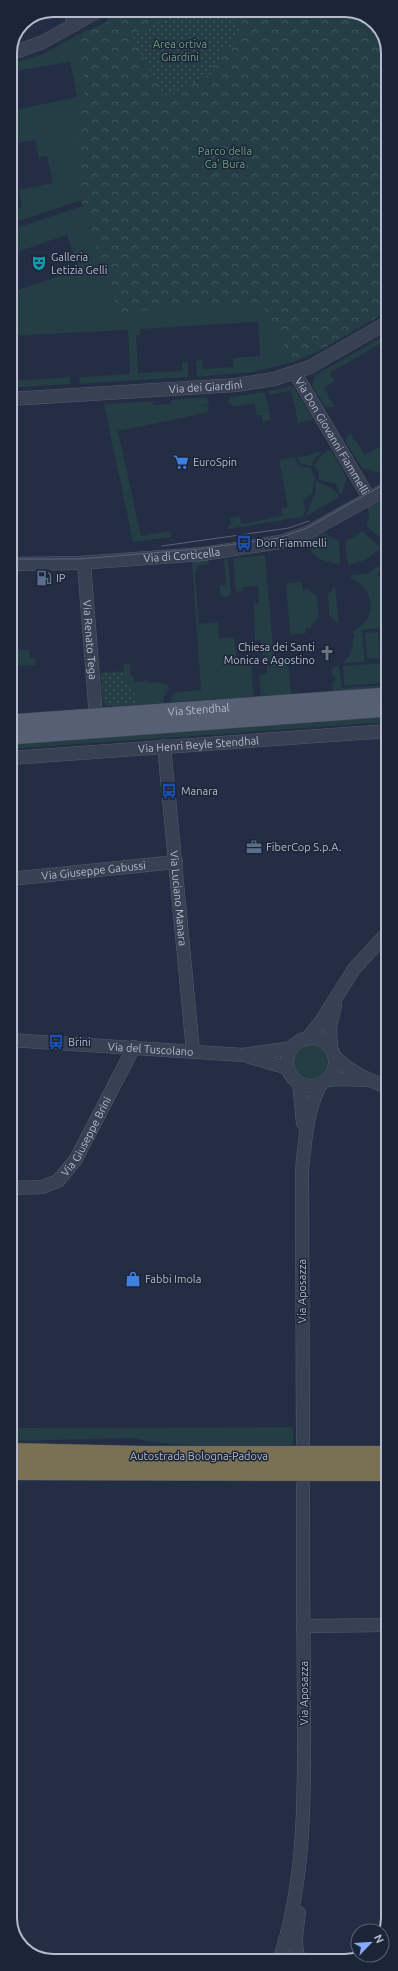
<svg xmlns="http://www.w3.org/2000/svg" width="398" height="1971" font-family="Ubuntu,sans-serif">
	<defs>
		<pattern id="park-crowns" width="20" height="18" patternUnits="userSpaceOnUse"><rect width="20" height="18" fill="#253d45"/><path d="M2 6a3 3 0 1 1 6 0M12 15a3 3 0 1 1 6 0" fill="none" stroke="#42575f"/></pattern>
		<pattern id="garden-dots" width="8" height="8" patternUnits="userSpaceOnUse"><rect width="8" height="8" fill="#253d45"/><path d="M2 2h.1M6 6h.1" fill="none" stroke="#42575f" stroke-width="1.8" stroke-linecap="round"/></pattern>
	</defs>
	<rect width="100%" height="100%" fill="#232d44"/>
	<!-- grass -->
	<path fill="#253d45" d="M87,30l1,168 -78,26v-13l12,-4 -3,-17 34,-7 -6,-27 -8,2 -4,-18 -25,4v-33l67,-14 -7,-35 -60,10v-8l31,-9z
		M200,182l94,180 -40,10 -57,5 -1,-16 6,-1 1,9 30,-2v-9l27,-2 -2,-34 -118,7v6h-4l2,38 44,-2v-9h6v15l-108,7 -1,-7 51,-3 -2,-44 -118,6v-43l69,-24 -12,-34 -56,19 -1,-24 81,-27z
		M388,334v5l-58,34 5,8 -11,7 11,19 -9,1 -14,-22 3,-11z
		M70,377v7l-60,4v-7z
		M290,386l4,1 19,33 -22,4 7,-3 -7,-30 -22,4v-4z
		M265,392l6,28 -8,2 -1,-7h-5l-3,-12 -20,4 -6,-5 2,-5z
		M205,397l3,2 1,5 -9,2h10l-2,5 -2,2 -88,18 23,105 29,-5 2,6 -39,5 -29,-138 49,-3v4l18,-1v-4z
		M350,432l15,23 23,-13v27l-7,4 -19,-5 -17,-27z
		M331,450l16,28 -6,18 -5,-12 -17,-4v-8l-5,-7 11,-14z
		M323,451l-9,8 -3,7 -11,-3 -3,-5z
		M294,457l5,9 12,2 4,10 -3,16 -9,7 3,9 -4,7 -74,12v-3h3l-1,-8 10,-2 2,8 40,-8 -1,-8 7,-1 -9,-47z
		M316,480c8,6 20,7 23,17l-33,19 9,-23z
		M388,495v48l-22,-17 3,-10 -2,-9z
		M362,531l19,17 -16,12 -17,5 -3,-25 9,-3z
		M325,532l6,6 8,3 1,24 -21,-6 -14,-14 -1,-3z
		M265,555l9,104 14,-1 3,36 -30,2 -2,-21 8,-1 -1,-19h-4l-1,-15h-6l-1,-37h5l-1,-17 -16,1v4l-6,1 -3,-34z
		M224,559h4l3,36 -5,2 -5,-1 -2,-10 7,-1z
		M207,560l2,4 -11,2 -3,7 4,51 19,-2 1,16 15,-1 4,27 13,-1 3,34 -83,5v-4l4,-6 26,-2 -9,-128z
		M386,561l-9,13 11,9v66l-2,3 2,35 -55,4 -1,-8 4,-4 -4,-5v-6l7,-3 3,23 43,-3 -6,-57 -17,2 3,32 -23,1c8,-5 11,-14 11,-24l2,-2 -3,-6c26,-9 24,-43 -1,-52l-1,-4 17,-1z
		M302,582l1,8 5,-1 9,7 2,21 -9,11h-4v5l-16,2 -4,-52z
		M335,586l4,38 -10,-8 -1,-21z
		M10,628h4v22h15l1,8h5l1,7 -26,1z
		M378,632l2,26 -13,1 -2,-26z
		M381,663l1,20 -38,3 -1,-20z
		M123,664h7l1,12h3v6l13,-1 1,2 10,-1 10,3 1,4 -5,8 -1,6 -28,2 -1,-16 -10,-8z
		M388,716v6l-378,27v-5z
		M294 1062a17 17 0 1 1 34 0a17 17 0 1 1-34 0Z
		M293,1427v18h-103l-30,-2 -29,-5 -121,3v-13z"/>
	<!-- park -->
	<path fill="url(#park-crowns)" d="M121,10h16l2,2 4,-2h11l1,2 3,-2h192l25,13 13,25v263l-69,40 -25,11 -33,-60 -143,10 -37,-112 -4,-55 9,-59 -9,-50 31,-15 -1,-3z"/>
	<!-- garden -->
	<path fill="url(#garden-dots)" d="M180,10h60l4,7 -9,5 5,10 -9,5 4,7 -18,9 4,9 -9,5 3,5 -50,27 -33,-63z
		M123,671l1,10 10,8 1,16 -28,1 -4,-4 -2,-29z"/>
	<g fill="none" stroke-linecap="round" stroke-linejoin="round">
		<!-- minor casing -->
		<g stroke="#535b6d" stroke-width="14">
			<g id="minor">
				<path d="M70,10l4,15"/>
				<path d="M10,54l33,-12 57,-32"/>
				<path id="s1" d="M295,373l74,125"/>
				<path id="s2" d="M10,399l226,-14 38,-6 36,-12 78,-45"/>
				<path id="s3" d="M84,563l12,154"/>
				<path id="s4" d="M10,564l69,-1 124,-9 77,-12 29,-10 79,-44"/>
				<path id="s5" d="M164,746l29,305"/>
				<path id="s6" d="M10,758l378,-27"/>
				<path id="s7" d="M10,879l166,-17"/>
				<circle cx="311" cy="1062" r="24"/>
				<path d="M307,1039l13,-16 34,-54 34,-37"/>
				<path id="s8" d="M10,1040l233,15 49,-7"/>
				<path d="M331,1048l-1,-21 5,-21"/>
				<path d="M250,1057l38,11"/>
				<path d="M335,1057c15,15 33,23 53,30"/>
				<path d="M327,1080l13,-1 25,1"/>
				<path d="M299,1083l4,40"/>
				<path id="s9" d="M10,1188l32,-1 16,-6 18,-22 58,-112"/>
				<path d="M303,1443l-1,-273c3,-29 5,-59 18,-85"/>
				<path d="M303,1626l85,-1"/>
				<path d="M299,1913c-2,16 -6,32 1,48"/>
				<path d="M279,1961c28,-85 25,-170 25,-258 -1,-73 -1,-145 -1,-218"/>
			</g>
		</g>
		<!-- major casing -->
		<g stroke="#42495c" stroke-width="18">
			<g id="major">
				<path id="s10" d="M10,723l378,-27"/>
				<path d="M10,736l378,-28"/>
			</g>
		</g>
		<!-- highway casing -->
		<g stroke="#3f485a" stroke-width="21">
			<path id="highway" d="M10,1453l132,3h246
				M10,1470l378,1"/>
		</g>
		<!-- minor -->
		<use href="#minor" stroke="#384053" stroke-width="13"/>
		<!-- major -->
		<use href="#major" stroke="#565f73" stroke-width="17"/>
		<!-- highway -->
		<use href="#highway" stroke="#7a7054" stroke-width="20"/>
		<!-- tram -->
		<path stroke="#59637b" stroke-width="1" d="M162,546l127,-18 20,-7
			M10,559h69l120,-10 80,-11 28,-10 81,-46"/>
	</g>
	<!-- icons -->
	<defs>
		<g id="theatre-bare" transform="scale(1.2)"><path d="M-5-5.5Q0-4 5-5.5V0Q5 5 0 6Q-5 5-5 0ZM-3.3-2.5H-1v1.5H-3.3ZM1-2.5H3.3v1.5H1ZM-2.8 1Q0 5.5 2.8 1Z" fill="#0f9aa8" stroke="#1c2538" stroke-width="2.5" paint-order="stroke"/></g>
		<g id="supermarket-bare" transform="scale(1.2)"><path d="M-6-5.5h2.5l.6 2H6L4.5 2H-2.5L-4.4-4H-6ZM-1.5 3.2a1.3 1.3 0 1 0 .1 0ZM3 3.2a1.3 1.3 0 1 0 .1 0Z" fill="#3f7fe0" stroke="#1c2538" stroke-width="2.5" paint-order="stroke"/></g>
		<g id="bus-bare" transform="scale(1.2)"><path d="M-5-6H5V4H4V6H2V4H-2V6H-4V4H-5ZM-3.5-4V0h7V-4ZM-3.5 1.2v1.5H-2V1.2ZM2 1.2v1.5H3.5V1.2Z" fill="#1a4fb4" stroke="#1c2538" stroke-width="2.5" paint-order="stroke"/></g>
		<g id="fuel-bare" transform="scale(1.2)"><path d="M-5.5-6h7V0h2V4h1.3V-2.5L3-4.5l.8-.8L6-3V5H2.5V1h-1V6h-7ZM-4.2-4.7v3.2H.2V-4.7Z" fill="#5c6f8a" stroke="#1c2538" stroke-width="2.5" paint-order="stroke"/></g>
		<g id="church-bare" transform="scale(1.2)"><path d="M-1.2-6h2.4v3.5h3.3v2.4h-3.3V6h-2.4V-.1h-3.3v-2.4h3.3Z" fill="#6b7280" stroke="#1c2538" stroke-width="2.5" paint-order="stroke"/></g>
		<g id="office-bare" transform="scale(1.2)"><path d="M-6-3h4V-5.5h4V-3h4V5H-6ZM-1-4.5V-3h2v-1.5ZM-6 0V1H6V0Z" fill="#5c6f8a" stroke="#1c2538" stroke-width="2.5" paint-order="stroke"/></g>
		<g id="shop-bare" transform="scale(1.2)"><path d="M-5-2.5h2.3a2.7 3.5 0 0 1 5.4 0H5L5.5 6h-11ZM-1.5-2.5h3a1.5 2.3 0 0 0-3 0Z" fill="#3f7fe0" stroke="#1c2538" stroke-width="2.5" paint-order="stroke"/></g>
	</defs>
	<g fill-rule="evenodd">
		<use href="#theatre-bare" x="39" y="263"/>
		<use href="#supermarket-bare" x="181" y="462"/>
		<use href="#bus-bare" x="244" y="543"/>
		<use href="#fuel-bare" x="44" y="578"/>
		<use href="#church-bare" x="327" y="653"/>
		<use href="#bus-bare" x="169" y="791"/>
		<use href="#office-bare" x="254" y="847"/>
		<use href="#bus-bare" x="56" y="1042"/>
		<use href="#shop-bare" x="133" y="1279"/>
	</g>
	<g text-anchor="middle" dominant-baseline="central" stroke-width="3" stroke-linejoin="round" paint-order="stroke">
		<!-- park labels -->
		<g font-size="11" fill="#69a17d" stroke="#1c2538">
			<text x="180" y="44">Area ortiva<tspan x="180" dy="13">Giardini</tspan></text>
			<text x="225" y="151">Parco della<tspan x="225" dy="13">Ca' Bura</tspan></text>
		</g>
		<!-- poi labels -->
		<g font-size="11" fill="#b5bbcd" stroke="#1c2538" text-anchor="start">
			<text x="51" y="257">Galleria<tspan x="51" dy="13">Letizia Gelli</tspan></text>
			<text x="193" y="462">EuroSpin</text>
			<text x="256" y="543">Don Fiammelli</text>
			<text x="56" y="578">IP</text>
			<text x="315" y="647" text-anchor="end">Chiesa dei Santi<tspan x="315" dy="13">Monica e Agostino</tspan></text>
			<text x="181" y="791">Manara</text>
			<text x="266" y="847">FiberCop S.p.A.</text>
			<text x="68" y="1042">Brini</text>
			<text x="145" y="1279">Fabbi Imola</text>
		</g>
		<!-- street labels -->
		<g font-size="11" fill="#b5bbcd" stroke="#1c2538">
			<text stroke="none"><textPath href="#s2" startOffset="196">Via dei Giardini</textPath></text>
			<text stroke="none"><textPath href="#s1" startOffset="73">Via Don Giovanni Fiammelli</textPath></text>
			<text stroke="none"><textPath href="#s4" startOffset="172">Via di Corticella</textPath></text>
			<text stroke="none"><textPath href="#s3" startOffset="77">Via Renato Tega</textPath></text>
			<text stroke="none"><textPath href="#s10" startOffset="189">Via Stendhal</textPath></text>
			<text stroke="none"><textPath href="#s6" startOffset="189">Via Henri Beyle Stendhal</textPath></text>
			<text stroke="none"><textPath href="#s7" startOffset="84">Via Giuseppe Gabussi</textPath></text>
			<text stroke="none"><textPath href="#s5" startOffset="153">Via Luciano Manara</textPath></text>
			<text stroke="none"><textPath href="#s8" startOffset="141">Via del Tuscolano</textPath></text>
			<text stroke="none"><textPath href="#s9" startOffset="102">Via Giuseppe Brini</textPath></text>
			<text transform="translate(302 1291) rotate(-90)">Via Aposazza</text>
			<text x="199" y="1456">Autostrada Bologna-Padova</text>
			<text transform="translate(304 1693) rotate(-90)">Via Aposazza</text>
		</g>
	</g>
	<!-- crop -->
	<path d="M0 0H398V1971H0ZM53 17H345A36 36 0 0 1 381 53V1918A36 36 0 0 1 345 1954H53A36 36 0 0 1 17 1918V53A36 36 0 0 1 53 17Z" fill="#1c2538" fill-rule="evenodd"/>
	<path fill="none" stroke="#b5bbcd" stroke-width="2" d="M53 17H345A36 36 0 0 1 381 53V1918A36 36 0 0 1 345 1954H53A36 36 0 0 1 17 1918V53A36 36 0 0 1 53 17Z"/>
	<!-- north arrow -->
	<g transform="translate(370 1943) rotate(65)"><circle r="19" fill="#1c2538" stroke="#596174"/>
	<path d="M0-3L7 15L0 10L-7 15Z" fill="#88a8ff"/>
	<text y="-6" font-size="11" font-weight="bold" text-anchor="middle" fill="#b5bbcd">N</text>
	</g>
</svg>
